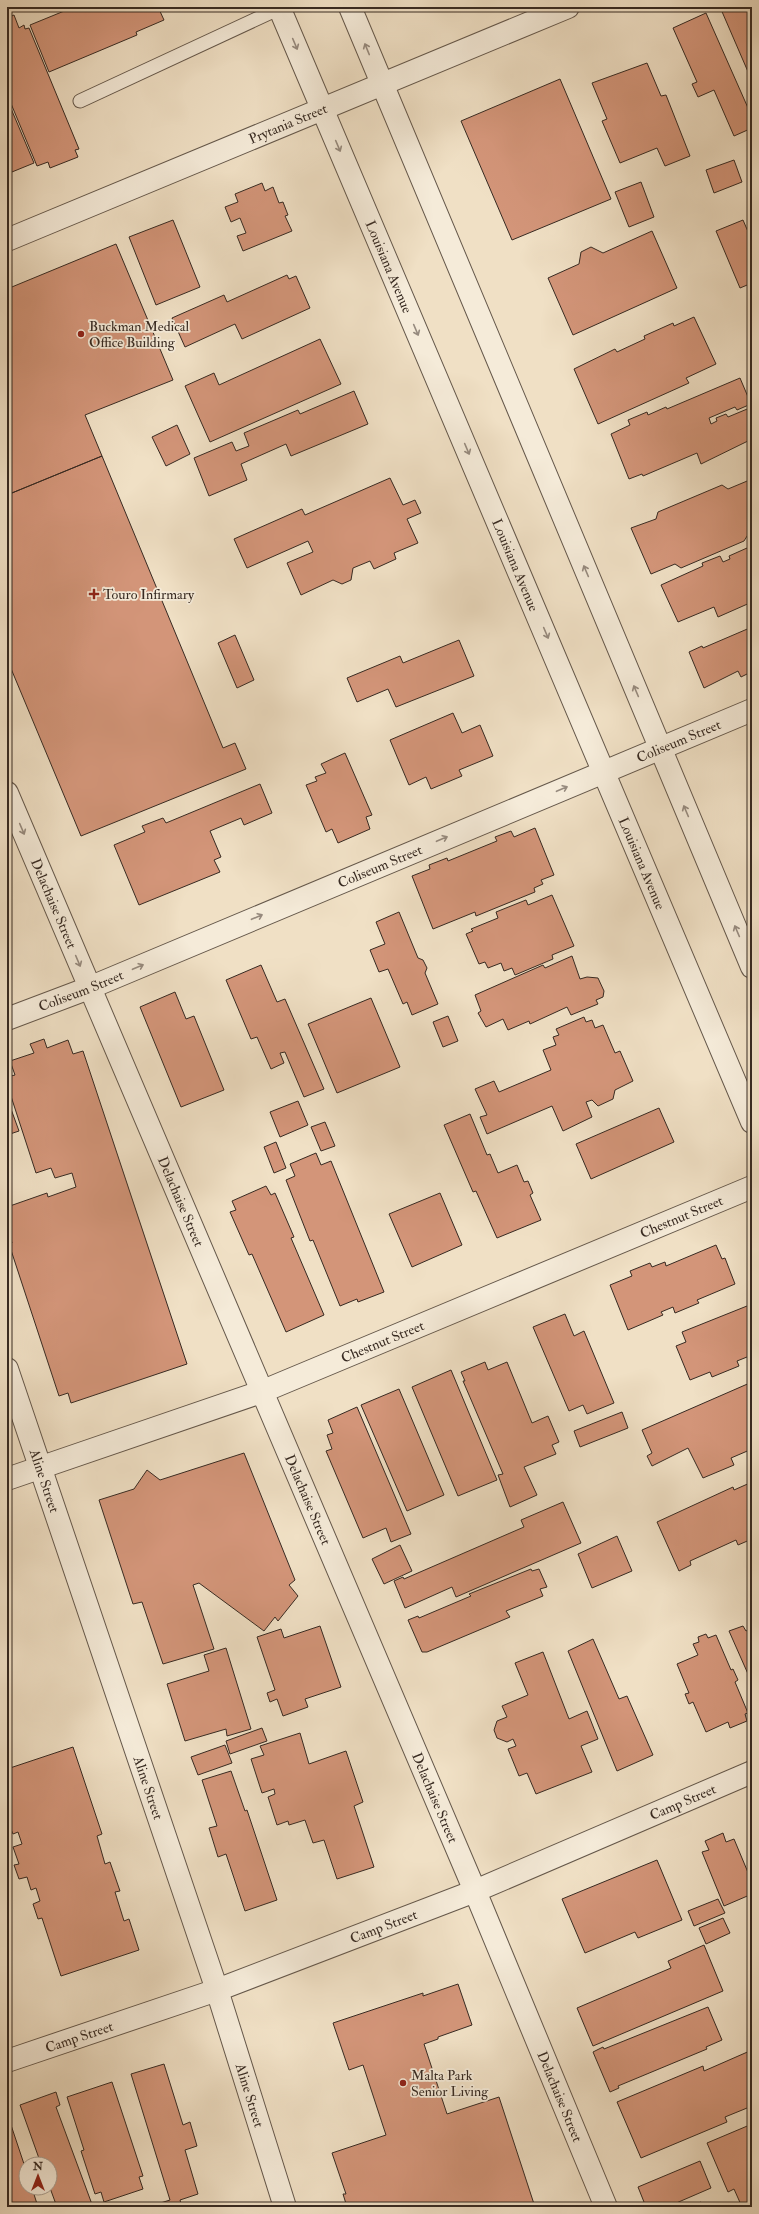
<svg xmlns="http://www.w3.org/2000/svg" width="759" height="2214" font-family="'IM FELL Double Pica',serif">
	<rect width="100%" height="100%" fill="#f0e0c5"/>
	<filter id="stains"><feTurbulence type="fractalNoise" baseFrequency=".005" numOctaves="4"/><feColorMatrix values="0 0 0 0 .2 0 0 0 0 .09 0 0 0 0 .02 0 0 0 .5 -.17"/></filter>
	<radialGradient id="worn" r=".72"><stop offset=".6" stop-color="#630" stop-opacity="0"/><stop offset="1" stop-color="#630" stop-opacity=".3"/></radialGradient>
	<!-- building -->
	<path fill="#d39579" stroke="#372a22" d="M74,7h84l6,13 -28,12 1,3 -88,37 -19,-47z
		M720,7h32v74z
		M706,13l46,104v11l-18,8 -20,-46 -16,7 -6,-13 5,-2 -24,-54z
		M14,15l5,13 5,-3 1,4 4,-1 50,121 -4,1 3,7 -28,11 -2,-6 -11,4 -30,-72v-76z
		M647,63l14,33 5,-1 24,61 -25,10 -8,-18 -37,15 -18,-42 5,-2 -15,-36z
		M560,79l51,120 -99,41 -51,-119z
		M7,99l27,64 -27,11z
		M734,160l8,22 -28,11 -8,-23z
		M641,182l13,35 -25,10 -14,-35z
		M262,183l3,8 8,-4 6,16 4,-1 5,13 -3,1 7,15 -49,20 -6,-15 9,-3 -6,-15 -9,4 -6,-15 13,-5 -3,-8z
		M173,220l27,67 -44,18 -27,-68z
		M743,220l9,21v42l-12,5 -24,-57z
		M652,231l25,57 -104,47 -25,-57 31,-14 2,-12 10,-5 12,6z
		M116,244l57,136 -88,35 17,41 -95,39v-206z
		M287,275l2,4 7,-3 14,32 -68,31 -7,-15 -50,23 -13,-29 52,-23 3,7z
		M694,317l22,47 -30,14 3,5 -91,41 -24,-55 41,-20 2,3 28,-13 -1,-3 29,-13 1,3z
		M320,339l21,45 -131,58 -25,-56 29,-13 5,12z
		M740,378l11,26 -14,6 -2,-3 -26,11 2,6 6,-3 -1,-3 10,-4 2,3 24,-10v32l-51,25 -4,-11 -54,23 -1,-2 -13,5 -18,-45 19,-9 -2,-5 19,-8 1,3 18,-8 1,2z
		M354,391l14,33 -77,32 -5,-12 -45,20 6,16 -38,16 -15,-38 38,-16 4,9 13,-5 -5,-13 54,-23 2,4z
		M177,425l13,29 -24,12 -14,-29z
		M102,456l121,292 12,-5 11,26 -165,67 -74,-177v-164z
		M390,478l13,27 12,-5 6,13 -14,6 11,24 -24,10 2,6 -22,10 -4,-8 -17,7 -2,12 -9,4 -9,-4 -32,15 -14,-32 26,-11 -5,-11 -61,27 -13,-29 68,-30 3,6z
		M752,479v52l-3,2 -5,8 -63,27 -6,-4 -24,10 -20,-46 25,-9 2,-7 64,-27 6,4z
		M747,548l2,5 3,-1v50l-34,15 -4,-10 -36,15 -17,-37 42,-19 -1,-3 18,-7 3,6 7,-3 -1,-3z
		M752,627v39l-4,2 3,4 -10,5 -3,-6 -34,17 -15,-36 13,-6 1,2z
		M235,635l19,45 -17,8 -19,-45z
		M459,640l15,36 -78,31 -8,-18 -31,13 -10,-24 53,-22 3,7z
		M453,713l9,20 18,-8 13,31 -34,14 3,6 -31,13 -5,-12 -17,8 -19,-45z
		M345,753l27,62 -6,2 4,12 -32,14 -6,-14 -6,3 -20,-47 11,-4 -2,-4 11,-4 -5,-9z
		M260,784l12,29 -28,12 -3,-7 -31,13 11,26 -7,3 6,12 -81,33 -25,-60 31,-13 -3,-6 21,-8 3,5z
		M535,828l19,47 -13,5 2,4 -9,4 1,4 -59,24 -1,-4 -42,17 -21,-53 18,-7 -1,-4 18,-7 1,3 49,-20 -2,-4 16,-6 3,6z
		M552,895l22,51 -22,9 1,4 -38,16 -3,-7 -8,3 -3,-8 -13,5 -3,-6 -6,2 -13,-30 7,-3 -2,-2 27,-11 -2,-6 30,-12 2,5z
		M399,912l19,46 5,2 4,8 -2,5 13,31 -26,11 -5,-13 -4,2 -15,-35 -9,3 -9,-22 15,-6 -9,-22z
		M572,956l8,23 7,-2 11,1 6,13 -1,6 -7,3 2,4 -27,11 -4,-8 -37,17 -1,-3 -21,9 -5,-11 -17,8 -8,-14 3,-2 -6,-16 68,-30 2,3z
		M261,965l16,37 8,-3 39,90 -20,8 -19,-45 -5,1 4,10 -13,6 -14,-32 -6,2 -25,-59z
		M175,992l11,27 8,-3 30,74 -43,17 -41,-100z
		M371,998l29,69 -63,26 -29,-69z
		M448,1016l10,25 -15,6 -10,-25z
		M584,1017l2,5 6,-2 3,8 8,-3 12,28 5,-2 13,30 -18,9 -2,9 -15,7 -6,-6 -6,2 6,15 -29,14 -11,-25 -65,28 -7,-17 7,-2 -12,-26 19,-8 5,11 52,-22 -8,-20 13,-5 -3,-8 6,-2 -3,-6z
		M44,1039l3,9 21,-8 5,14 10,-3 104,313 -116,39 -3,-10 -9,3 -50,-152 3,-1 -5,-17v-7l3,-1 -3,-11 40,-14 1,4 28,-10 -4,-14 -17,5 -4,-10 -15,5 -29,-89v-7l8,-2 -5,-14 24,-8 -4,-9z
		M7,1098l12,33 -12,4z
		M298,1101l10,24 -28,12 -10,-25z
		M659,1108l15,34 -83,37 -15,-35z
		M470,1114l17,41 3,-1 8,19 19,-8 7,17 4,-1 5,12 -3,2 11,25 -44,18 -21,-47 -3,1 -29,-67z
		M325,1122l10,24 -14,5 -10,-24z
		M276,1142l10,26 -12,5 -10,-26z
		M316,1153l5,12 10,-4 53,131 -26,10 -1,-3 -17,7 -27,-66 -3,1 -24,-61 9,-4 -5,-12z
		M266,1186l5,9 4,-2 19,44 -3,1 33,77 -38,17 -34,-78 -3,1 -19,-43 6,-2 -4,-9z
		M440,1193l22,52 -50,22 -23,-53z
		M716,1245l6,14 3,-1 10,26 -38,16 2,3 -24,10 -2,-6 -12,5 2,3 -35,15 -18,-45 22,-9 -2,-5 20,-8 2,4 13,-5 1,4z
		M752,1304v51l-15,6 2,5 -27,11 -2,-5 -20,8 -14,-34 10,-4 -4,-10z
		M565,1314l9,22 10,-5 30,72 -27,11 -4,-9 -14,6 -36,-84z
		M485,1362l3,8 19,-8 25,61 16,-7 11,26 -7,3 4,9 -32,13 13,28 -27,12 -12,-32 5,-1 -40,-93h2l-4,-9z
		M451,1370l46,110 -39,16 -46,-109z
		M752,1382v67l-21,9 3,7 -31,13 -15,-30 -36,18 -5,-10 5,-3 -10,-23z
		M399,1389l45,106 -37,16 -46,-106z
		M357,1407l54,127 -20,8 -5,-14 -23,10 -37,-87 6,-2 -5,-14 6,-2 -5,-13z
		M622,1412l6,16 -48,19 -6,-16z
		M244,1453l51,127 -6,5 9,11 -20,25 -3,-4 -11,14 -65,-48 -6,2 21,64 -51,15 -21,-62 -9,2 -34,-104 35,-11 13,-19 13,10z
		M752,1482v57l-14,6 -2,-5 -46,21 1,4 -12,6 -22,-49 76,-35 1,3z
		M563,1502l18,41 -125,54 -4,-10 -47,21 -11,-27 9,-4 1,2 120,-52 -3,-7z
		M617,1536l15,35 -40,17 -14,-34z
		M400,1545l12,26 -28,13 -12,-25z
		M531,1569l1,2 7,-2 8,18 -7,2 3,7 -37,15 4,6 -83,35h-5l-14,-32 10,-4 1,2 52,-22 -2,-2z
		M320,1626l21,61 -36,12 3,8 -25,9 -6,-17 -7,3 -3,-9 8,-3 -18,-53 24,-8 3,9z
		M743,1626l3,5 6,-3v55l-23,-52z
		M706,1634l2,4 8,-3 15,35 2,-1 5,11 -3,2 13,31 -3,1 2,7 -17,7 -2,-6 -22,10 -13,-30 -4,2 -4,-10 4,-1 -12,-29 21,-9 -5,-11 6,-2 -1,-5z
		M593,1639l26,60 8,-3 26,59 -36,16 -49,-120z
		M226,1648l25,81 -24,7 -1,-7 -41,12 -18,-57 42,-13 -5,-16z
		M543,1652l26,67 18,-8 11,28 -17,7 11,26 -56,22 -9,-21 -8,3 -11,-27 8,-3 -3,-7 -6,3 -10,-4 -3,-8 3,-9 10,-4 -5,-11 26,-11 -13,-32z
		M262,1728l5,13 -37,13 -4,-13z
		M300,1733l9,31 37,-13 17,51 -9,4 20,61 -37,12 -13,-39 -11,3 -8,-23 -16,5 -1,-4 -11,4 -9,-28 7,-3 -1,-5 -12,4 -11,-34 13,-4 -4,-9z
		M225,1745l7,18 -34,12 -7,-18z
		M73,1747l29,87 -5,2 8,28 5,-2 10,29 -5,1 9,29 5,-2 10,31 -78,26 -19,-58 -4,1 -5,-15 7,-3 -4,-13 -5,2 -4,-13 -8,2 -5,-14 5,-1 -6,-17 9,-3 -4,-12 -5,2 -6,-14v-51z
		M231,1771l14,40 2,-1 30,90 -32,11 -19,-57 -8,3 -9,-29 8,-2 -15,-46z
		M723,1833l3,9 8,-3 18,43v12l-28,12 -22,-54 7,-2 -4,-9z
		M657,1860l25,60 -44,18 -3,-6 -50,21 -23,-54z
		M718,1899l7,14 -31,13 -6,-15z
		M723,1918l7,15 -24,11 -7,-16z
		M704,1945l19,46 -130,55 -16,-38 94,-40 -3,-7z
		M458,1984l14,41 -34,12v2l-14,5 23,70 52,-17 36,110h-188l-4,-13h3l-14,-41 54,-18 -23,-70 -14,5 -16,-47 90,-30v3z
		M708,2007l14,33 -16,7 1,2 -89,37 1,2 -9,4 -17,-40 10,-5 1,2z
		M752,2050v56l-27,11 2,5 -86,36 -24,-56 86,-36 1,5z
		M164,2064l19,61 7,-3 7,24 -12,4 13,44 -18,6 2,7h-27l-1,-2 16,-5 -39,-126z
		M112,2082l31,94 -4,1 4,12 -39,13 -3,-10 -6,2 -14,-43 3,-1 -17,-53z
		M56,2092l4,13 -4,2 37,100h-36l-7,-19v-24h-9l-21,-59z
		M7,2113l19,57v18h6l6,19h-31z
		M752,2124v83h-10l-8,-18 -6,3 -21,-49z
		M700,2161l11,27 -44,19h-21l-8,-20z
		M701,2202l2,5h-13z"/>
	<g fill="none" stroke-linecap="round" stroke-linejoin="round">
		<!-- service casing -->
		<g stroke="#65584b" stroke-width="15">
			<path id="service" d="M80,101l200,-93"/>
		</g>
		<!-- minor casing -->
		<g stroke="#65584b" stroke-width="24">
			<g id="minor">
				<path id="s1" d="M7,240l561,-233"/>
				<path id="s2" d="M7,793l468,1098 131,316"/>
				<path id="s3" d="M7,1019l82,-31 663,-278"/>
				<path id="s4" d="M7,1369l210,621 68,217"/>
				<path id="s5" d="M7,1479l254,-87 491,-205"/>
				<path id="s6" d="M7,2061l210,-71 258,-99 277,-119"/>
			</g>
		</g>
		<!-- tertiary casing -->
		<g stroke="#65584b" stroke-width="24">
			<g id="tertiary">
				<path id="s7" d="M279,7l473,1115"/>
				<path d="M350,7l402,960"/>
			</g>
		</g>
		<!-- service -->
		<use href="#service" stroke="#f5ebd9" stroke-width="13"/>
		<!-- minor -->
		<use href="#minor" stroke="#f5ebd9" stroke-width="22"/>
		<!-- tertiary -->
		<use href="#tertiary" stroke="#f5ebd9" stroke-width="22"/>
	</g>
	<!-- one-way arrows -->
	<defs><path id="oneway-shaft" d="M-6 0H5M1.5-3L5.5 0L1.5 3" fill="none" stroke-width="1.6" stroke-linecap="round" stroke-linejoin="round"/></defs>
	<g stroke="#968a7e">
		<use href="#oneway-shaft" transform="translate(295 44) rotate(67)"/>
		<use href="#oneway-shaft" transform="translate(367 49) rotate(-112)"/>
		<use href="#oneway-shaft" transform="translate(338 146) rotate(67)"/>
		<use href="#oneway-shaft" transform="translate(416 330) rotate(67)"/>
		<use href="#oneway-shaft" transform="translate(467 449) rotate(67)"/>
		<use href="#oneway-shaft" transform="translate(586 571) rotate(-113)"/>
		<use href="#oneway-shaft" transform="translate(546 633) rotate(67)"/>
		<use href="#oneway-shaft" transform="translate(636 691) rotate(-113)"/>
		<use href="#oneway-shaft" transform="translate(562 789) rotate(-23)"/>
		<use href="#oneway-shaft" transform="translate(686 811) rotate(-113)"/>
		<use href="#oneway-shaft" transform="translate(22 829) rotate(67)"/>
		<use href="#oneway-shaft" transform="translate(442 839) rotate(-23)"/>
		<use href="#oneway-shaft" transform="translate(257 917) rotate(-23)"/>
		<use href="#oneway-shaft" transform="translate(737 931) rotate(-113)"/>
		<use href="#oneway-shaft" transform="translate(78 961) rotate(67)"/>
		<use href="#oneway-shaft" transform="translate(138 967) rotate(-23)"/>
	</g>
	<!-- markers -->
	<g fill="#8f2418" stroke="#f5ebd9" stroke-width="1.5">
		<circle cx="81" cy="334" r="4"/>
		<path d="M92 588h4v4h4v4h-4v4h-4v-4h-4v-4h4z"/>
		<circle cx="403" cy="2083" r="4"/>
	</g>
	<g text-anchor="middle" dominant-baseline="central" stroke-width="3.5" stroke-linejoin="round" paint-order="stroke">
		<!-- street labels -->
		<g font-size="14" fill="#372a22" stroke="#f5ebd9">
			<text stroke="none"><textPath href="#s1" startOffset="304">Prytania Street</textPath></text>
			<text stroke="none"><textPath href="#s7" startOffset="282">Louisiana Avenue</textPath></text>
			<text stroke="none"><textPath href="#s7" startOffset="606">Louisiana Avenue</textPath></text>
			<text stroke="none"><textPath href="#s3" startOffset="727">Coliseum Street</textPath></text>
			<text stroke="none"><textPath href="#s7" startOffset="930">Louisiana Avenue</textPath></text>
			<text stroke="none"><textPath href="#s3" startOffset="403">Coliseum Street</textPath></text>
			<text stroke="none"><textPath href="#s2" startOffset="120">Delachaise Street</textPath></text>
			<text stroke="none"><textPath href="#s3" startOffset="79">Coliseum Street</textPath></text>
			<text stroke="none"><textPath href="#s2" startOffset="444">Delachaise Street</textPath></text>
			<text stroke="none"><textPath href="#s5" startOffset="724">Chestnut Street</textPath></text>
			<text stroke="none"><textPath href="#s5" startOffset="400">Chestnut Street</textPath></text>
			<text stroke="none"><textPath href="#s4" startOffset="118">Aline Street</textPath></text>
			<text stroke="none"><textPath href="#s2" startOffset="768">Delachaise Street</textPath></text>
			<text stroke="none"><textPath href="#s4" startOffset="442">Aline Street</textPath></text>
			<text stroke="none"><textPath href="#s2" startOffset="1092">Delachaise Street</textPath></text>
			<text stroke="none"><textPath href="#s6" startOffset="724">Camp Street</textPath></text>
			<text stroke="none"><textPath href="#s6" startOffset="400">Camp Street</textPath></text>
			<text stroke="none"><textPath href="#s6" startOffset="76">Camp Street</textPath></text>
			<text stroke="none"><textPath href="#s4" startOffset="766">Aline Street</textPath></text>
			<text stroke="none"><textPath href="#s2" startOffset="1416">Delachaise Street</textPath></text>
		</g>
		<!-- poi labels -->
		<g font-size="14" fill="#372a22" stroke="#f5ebd9" text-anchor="start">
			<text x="89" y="326">Buckman Medical<tspan x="89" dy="16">Office Building</tspan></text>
			<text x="103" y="594">Touro Infirmary</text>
			<text x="411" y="2075">Malta Park<tspan x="411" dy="16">Senior Living</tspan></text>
		</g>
	</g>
	<!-- margin -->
	<rect width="759" height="2214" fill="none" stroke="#f0e0c5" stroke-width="24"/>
	<rect x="8" y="8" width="743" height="2198" fill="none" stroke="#372a22" stroke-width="2"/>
	<rect x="12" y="12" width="735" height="2190" fill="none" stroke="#372a22"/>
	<!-- north arrow -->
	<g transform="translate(38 2176)"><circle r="19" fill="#f5ebd9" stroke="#a99e90"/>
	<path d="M0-3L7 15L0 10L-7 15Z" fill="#8f2418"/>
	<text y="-6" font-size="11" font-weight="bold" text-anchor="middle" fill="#372a22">N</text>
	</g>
	<rect width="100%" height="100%" filter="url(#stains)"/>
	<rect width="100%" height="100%" fill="url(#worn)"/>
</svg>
